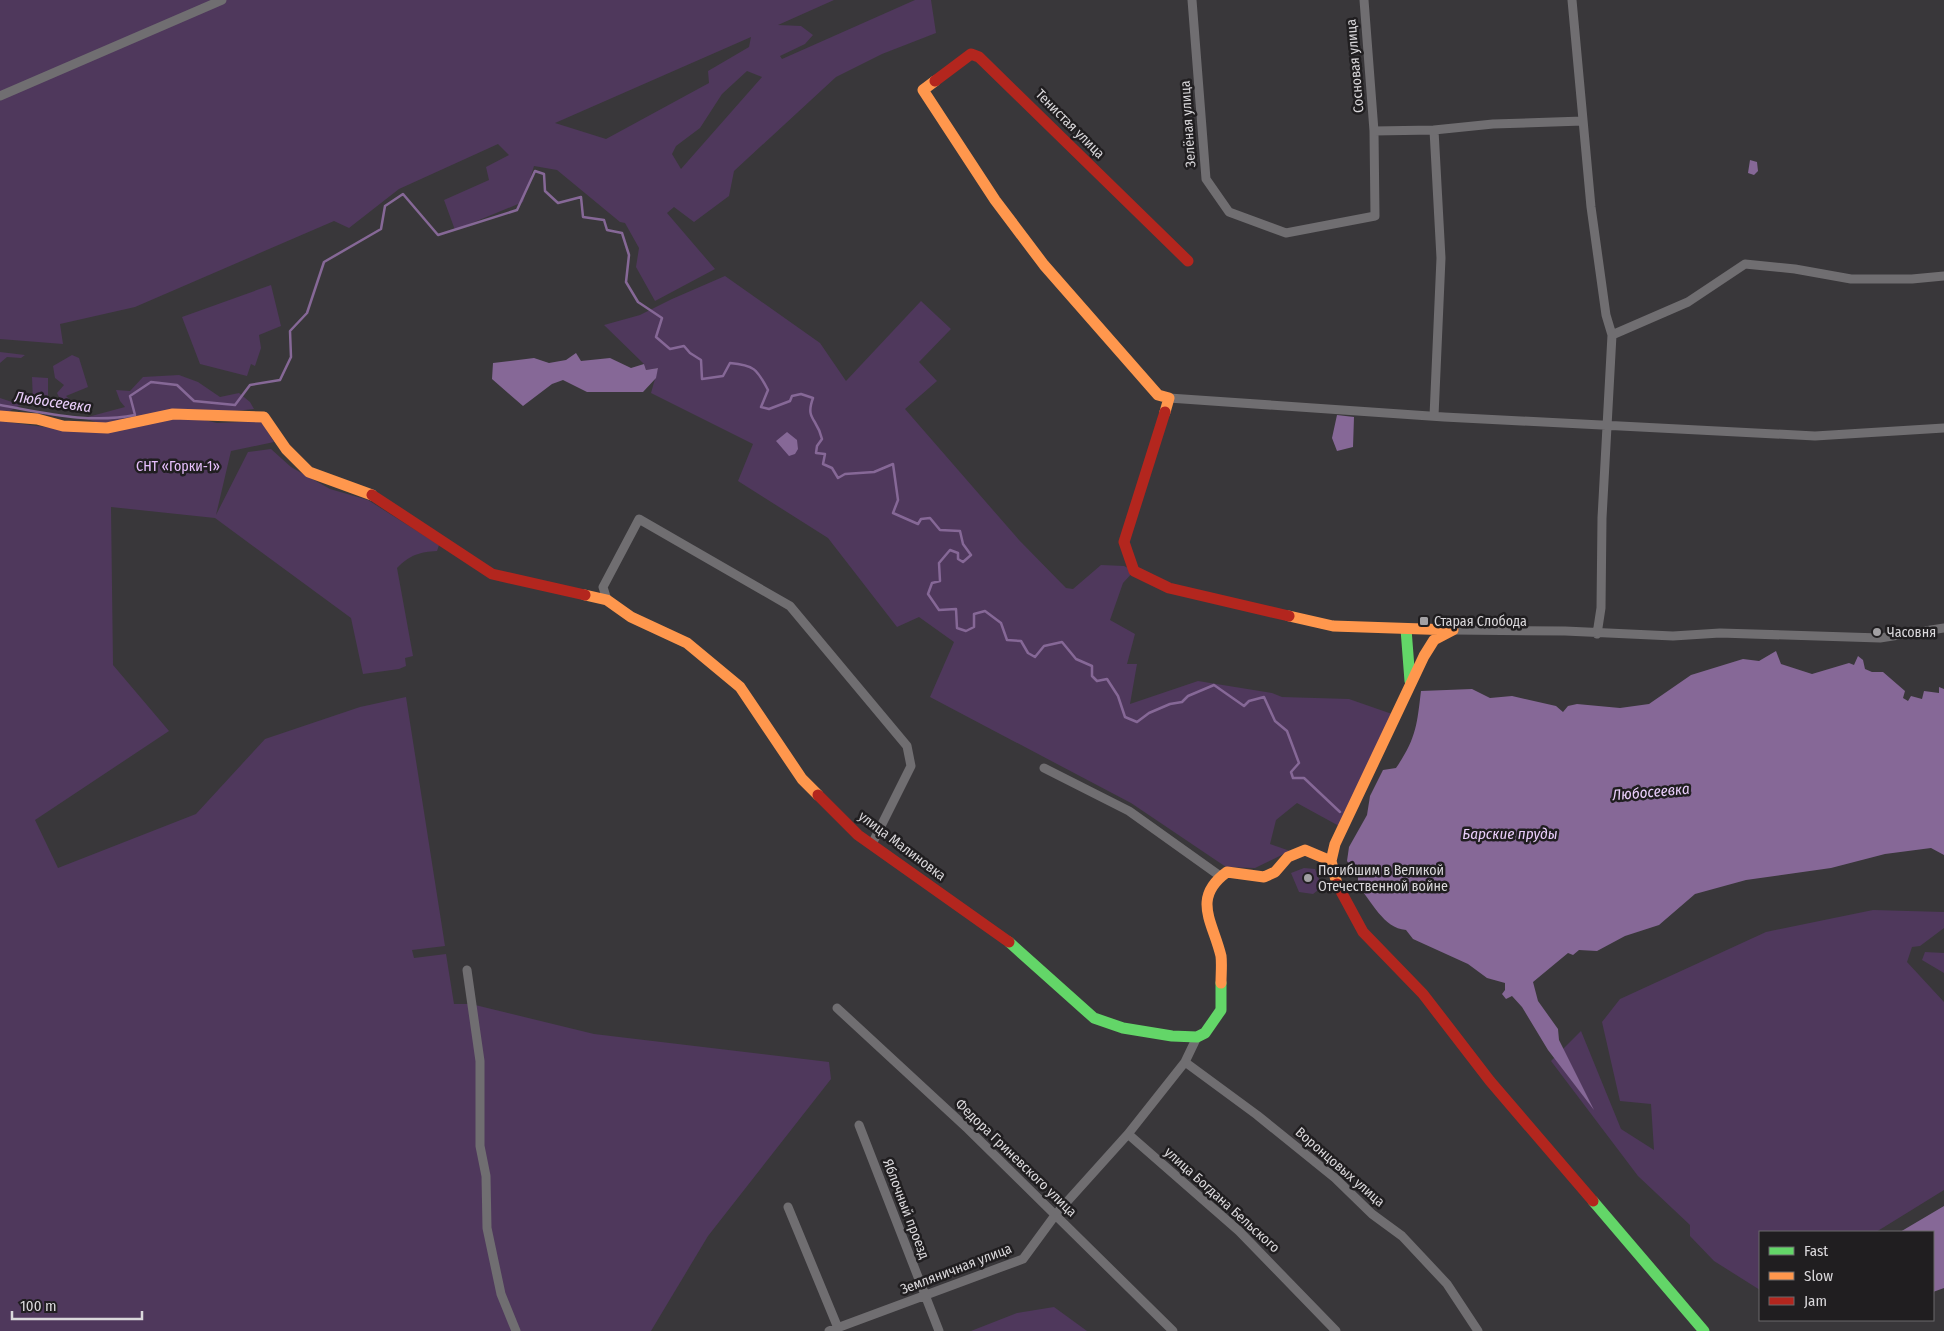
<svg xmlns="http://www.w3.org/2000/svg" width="1944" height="1331" font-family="'Fira Sans Condensed',sans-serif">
	<rect width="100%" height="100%" fill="#39373a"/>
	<!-- green -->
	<path fill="#4f385c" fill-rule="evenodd" d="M0,0h834l-56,25 23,1 12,9 -8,9 -25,12 2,3 133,-59h16l5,33 -54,21 -46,23 -102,94 -5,25 -35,26 -20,-15 -7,6 48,56 -60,32 -19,-34 3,-19 -14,-25 -5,-1 -63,-52 -23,-4 -11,36 -68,28 -11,-30 45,-20 -3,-13 23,-12 -11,-11 -99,45 -50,39 -15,-7 -199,86 -75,17 3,20 -63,-5zM751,37l-2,10 -41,24 1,12 -103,56 -51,-16zM747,71l15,6 -81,92 -9,-15 4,-8 24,-18 22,-34z
		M725,276l95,67 26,38 75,-80 30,28 -32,33 18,19 -32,28 114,131 47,48 7,1 28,-24 23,1 10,5 -11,12 -13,37 25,14 -8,30h10l-7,40 68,-23 74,12 10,4 67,2 43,15 -53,112 -42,-23 -21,17 -6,24 20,7 -35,17 -29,-1 -95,-64 -201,-106 24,-55 -35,-25 -22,10 -69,-89 -90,-57 15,-37 -102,-51 7,-25 -12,2 -2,-6 -40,-39 36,-10 32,-16z
		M271,285l10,41 -22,9 2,13 -6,18 -4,-2 -4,12 -47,-12 -18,-47z
		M0,352l25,3 -4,3 -14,-1 -7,6z
		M72,355l7,3 9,29 -22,9 11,10 -5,5 -8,-4 -7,-14 7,-8 -9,-7 -2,-12z
		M179,375l19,7 22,15 19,-4 11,9 4,7 -150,16 -20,-7 41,-11 -5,-6 -4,-11 14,1 13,-14z
		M32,377l16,1v25l-15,-1z
		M0,398l21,7 -15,8 -6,-2z
		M188,416l29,7 44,-2 13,21 -43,9 -15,64 32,-63 23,-3 20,18 39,22 38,11 71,45 -2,6c-18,1 -27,4 -40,17l16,88 -8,2 1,8 -7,3 -36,5 -12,-56 -136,-100 -104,-11 2,158 56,66 -134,89 23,48 138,-54 69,-75 95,-32 46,-10 39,249 -33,4 2,8 32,-4 8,50h17l123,30 235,28 2,17 -123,157 -57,95h-651v-910l52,7z
		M1304,868l11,1 7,18 -9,7 -14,-2 -8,-19z
		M1873,910l71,2v16l-24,18 -8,1 -5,15 37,40v188l-68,42h-116v58l-46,-29 -24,-25v-11l-52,-49 -87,-115 30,-30 40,98 33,21 -3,-46 -31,-3 -18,-79 18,-23 146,-67z
		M1925,952l19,1v20l-22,-13z
		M1054,1307l33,24h-116l46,-18z"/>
	<!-- water -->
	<path fill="#866897" d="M1750,160l7,2 1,9 -4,4 -6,-2z
		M576,353l5,8 29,-3 21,10 13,-4 2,6 12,-2 -2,10 -13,14h-56l-24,-12 -11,4 -29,22 -31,-27 1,-16 41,-5 15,5 17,-3z
		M1337,415l17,2 -1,30 -16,4 -5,-13z
		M787,432l10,8 1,9 -3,5 -6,2 -13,-15z
		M1776,651l5,13 31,10 37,-11 5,2 4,-9 5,4 2,9 7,3h11l22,19 -2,7 5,3 3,-5 11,3 2,-8 15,2v-6l5,2v166l-13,-7 -46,6 -54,14 -85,12 -51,14 -36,31 -34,11 -28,15 -18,-1 -6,5 -5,-2 -35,29 5,19 20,28 1,11 35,70 -46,-60 -26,-43 -10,-11 -6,3 -4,-5 3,-4v-7l-18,-5 -19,-14 -55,-25 -7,-9c-23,-2 -34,-29 -48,-44v-9l-11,-16 2,-14 18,-32 3,-19 13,-26 13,-2c20,-29 21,-43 25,-77l51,-2 18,9 22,-2 44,10 7,6 5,-6 9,-2 43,4 29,-4 42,-29 52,-16 16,2z
		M1944,1206v82l-11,4v-60h-33z"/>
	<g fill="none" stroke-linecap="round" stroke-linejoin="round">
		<!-- stream -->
		<path stroke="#866897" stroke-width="2.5" d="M0,405c46,8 89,19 135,10l-5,-19 21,-14 26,3 17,16 41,4 15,-20 30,-5 11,-23 -1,-26 17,-18 17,-51 57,-33 4,-23 18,-12 35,41 79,-25 18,-39 9,3 1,17 13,12 23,-6 2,20 21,3 3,10 15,3 7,22 -3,27 12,20 24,16 -6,19 14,12 14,-3 6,7 11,7 1,19 21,-3 7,-13c24,2 27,6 38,27l-7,17 8,2 21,-8 2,-5 9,-2 12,4c-8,22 4,19 9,41l-5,7 -1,7 9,1 -2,10 9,4 6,10 7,-4 29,-2 19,-8 5,36 -5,13 25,11 3,-5 9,-1 10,12 20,1 3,13 8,11 -8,7 -5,-3v-6l-8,-3 -11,13 1,18 -8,2 -4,11 11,16 17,-1 1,19 9,3 8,-4v-13l11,-3 16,12 6,17 14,1 7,12 7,4 9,-11 18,-4 14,17 16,7v10l5,5 10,-2 11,17 7,21 12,5 12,-9 21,-9 12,-2 6,-6 26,-11 30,21 5,-5 15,-4 11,24 12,10 12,32 -8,9 2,6h11l36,34"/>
		<!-- street -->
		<path stroke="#706e71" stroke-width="9" d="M1192,0l14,179 23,33 57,21 89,-17 -1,-85 60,-1
			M1364,0l10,131
			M1572,0l19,207 15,108 6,20 -10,183 -1,90 -4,26
			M0,96l222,-96
			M1612,335l76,-33 57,-38 50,5 56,10h61l32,-3
			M1169,398l275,19 371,19 129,-8
			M1434,416l7,-158 -7,-128 59,-6 90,-3
			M607,600l-4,-13 36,-68 151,87 117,140 4,20 -39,78
			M1453,630l112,1 108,5 47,-3 160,5 64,-10
			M1044,768l85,43 91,65
			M467,970l13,91v85l6,30 1,52 14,66 15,37
			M837,1008l131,121 205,202
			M1197,1037l-12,25 72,53 78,63 37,36 30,22 45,48 31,47
			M859,1125l80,206
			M1128,1134l111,97 97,100
			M788,1207l50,121
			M829,1331l194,-72 33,-45 72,-80 57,-72"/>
		<!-- fast -->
		<path stroke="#63d668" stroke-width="11" d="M1406,629l4,52
			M1009,942l85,76 29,10 49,8 25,1 8,-4 16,-23v-27
			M1593,1201l111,130"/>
		<!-- slow -->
		<path stroke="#ff974d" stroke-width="11" d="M935,81l-12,9 72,110 49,65 114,130 11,3 -4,14
			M0,416l37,3 26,7 44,2 66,-14 91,3 22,32 23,23 63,23
			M585,595l22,5 24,17 56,26 53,44 62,92 16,16
			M1289,616l44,10 120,4
			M1337,884l-6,-23 4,-17 89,-188 10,-16 19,-10
			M1221,983c0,-9 1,-19 0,-27 -8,-34 -30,-58 6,-84l37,5 11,-5 13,-15 17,-7 26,11"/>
		<!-- jam -->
		<path stroke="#b3261e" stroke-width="11" d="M935,81l36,-27 8,3 209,204
			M1165,412l-41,130 10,29 35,17 120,28
			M372,495l120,79 93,21
			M818,795l40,40 151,107
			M1337,884l26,48 60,62 67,87 103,120"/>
	</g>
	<!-- markers -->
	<g fill="#a2a0a3" stroke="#201e20" stroke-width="2">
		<rect x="1419" y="616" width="10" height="10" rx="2.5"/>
		<circle cx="1877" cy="632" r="5"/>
		<circle cx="1308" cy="878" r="5"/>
	</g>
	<g text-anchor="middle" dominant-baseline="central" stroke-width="5" stroke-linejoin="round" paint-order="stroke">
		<!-- street labels -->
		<g font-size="14" fill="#dad8db" stroke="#201e20">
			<text transform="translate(1355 66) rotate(-95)">Сосновая улица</text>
			<text transform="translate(1070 124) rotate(45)">Тенистая улица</text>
			<text transform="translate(1188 124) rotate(-94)">Зелёная улица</text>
			<text transform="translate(902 846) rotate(37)">улица Малиновка</text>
			<text transform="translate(1016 1158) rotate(44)">Федора Гриневского улица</text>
			<text transform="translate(1340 1167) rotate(41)">Воронцовых улица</text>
			<text transform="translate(1222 1200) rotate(42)">улица Богдана Бельского</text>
			<text transform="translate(906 1209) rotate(69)">Яблочный проезд</text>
			<text transform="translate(956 1269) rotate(-21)">Земляничная улица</text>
		</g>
		<!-- park labels -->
		<g font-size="14" fill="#e7c0fd" stroke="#201e20">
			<text x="178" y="466">СНТ «Горки-1»</text>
		</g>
		<!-- poi labels -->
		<g font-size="14" fill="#dad8db" stroke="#201e20" text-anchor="start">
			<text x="1434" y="621">Старая Слобода</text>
			<text x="1887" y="632">Часовня</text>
			<text x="1318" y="870">Погибшим в Великой<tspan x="1318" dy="16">Отечественной войне</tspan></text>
		</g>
		<!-- water labels -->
		<g font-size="15" font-style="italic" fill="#eacefb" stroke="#201e20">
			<text transform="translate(53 402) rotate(8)">Любосеевка</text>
			<text transform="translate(1651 792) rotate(-5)">Любосеевка</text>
			<text x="1510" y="834">Барские пруды</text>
		</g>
	</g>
	<!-- legend -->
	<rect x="1759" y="1231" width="175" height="90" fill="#201e20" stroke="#6a686b"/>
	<rect x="1769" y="1247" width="25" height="8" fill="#63d668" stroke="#6a686b"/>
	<text x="1804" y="1256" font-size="15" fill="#dad8db">Fast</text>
	<rect x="1769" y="1272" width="25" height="8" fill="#ff974d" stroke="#6a686b"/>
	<text x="1804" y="1281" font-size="15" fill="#dad8db">Slow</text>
	<rect x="1769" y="1297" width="25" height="8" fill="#b3261e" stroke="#6a686b"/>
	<text x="1804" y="1306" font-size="15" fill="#dad8db">Jam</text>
	<!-- scale -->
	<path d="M12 1311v8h130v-8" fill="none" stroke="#dad8db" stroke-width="2.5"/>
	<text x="20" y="1311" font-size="15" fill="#dad8db" stroke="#201e20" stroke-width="4" paint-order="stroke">100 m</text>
</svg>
